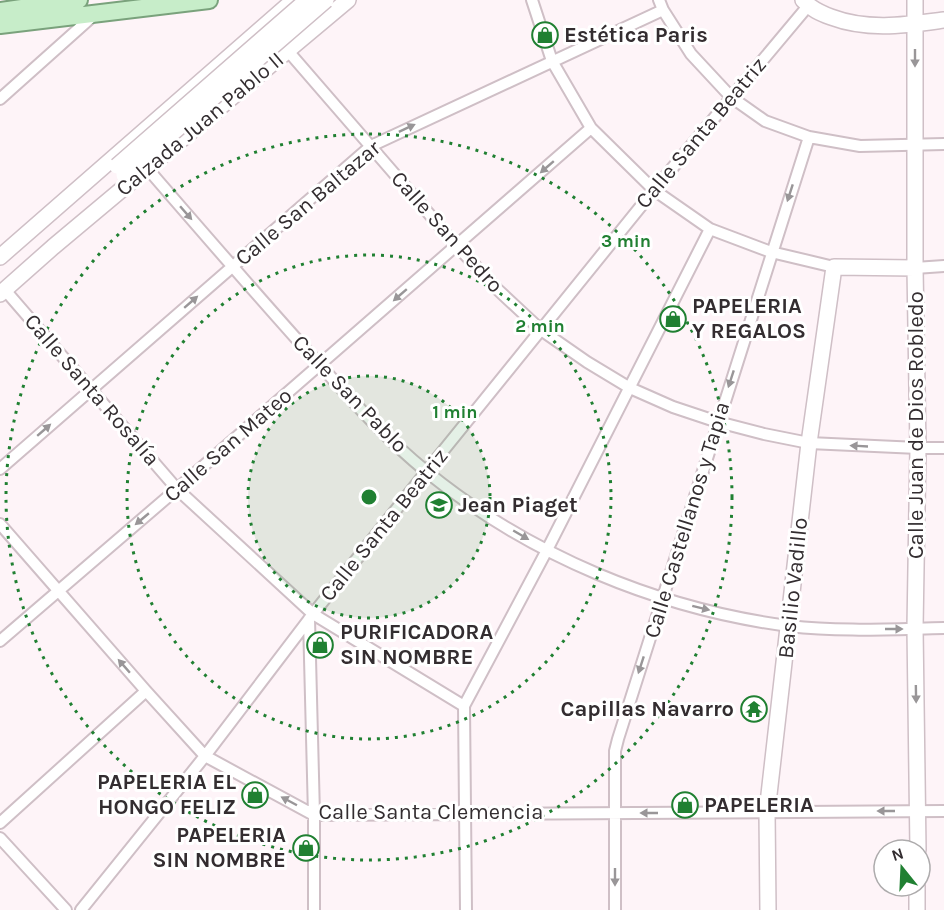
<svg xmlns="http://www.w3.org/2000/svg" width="944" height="910" font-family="Karla,sans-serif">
	<rect width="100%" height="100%" fill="#fef4f8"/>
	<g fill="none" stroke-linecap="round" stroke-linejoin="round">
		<!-- street casing -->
		<g stroke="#cfbfc6" stroke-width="14">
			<path id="street" d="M532,0l20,61 39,67 63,62 56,39 61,23 63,15
				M659,0l4,10 28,44 40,43 34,24 44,16 51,9 84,-2
				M288,51l168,194 41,44 44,41 46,32 43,26 43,19 45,15 46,12 45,9 109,5h26
				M0,99l94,-84
				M147,168c51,59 102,118 154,176 40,44 79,90 126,128 102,83 231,137 362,154 51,6 104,3 155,2
				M915,268l29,-2
				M5,290l172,199 136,125 151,92
				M0,469l371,-323 292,-136
				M0,524l146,167 59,65 109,59 630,-4
				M309,619l5,196v95
				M0,641l177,-152 414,-361
				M0,823l146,-132
				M0,838l66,72
				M81,910l124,-154 108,-142 113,-142 228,-282 154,-184
				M466,910l-2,-204 83,-156 163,-321
				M615,910v-159l3,-12 191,-602"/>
		</g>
		<!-- secondary casing -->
		<g stroke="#cfbfc6" stroke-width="18">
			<path id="secondary" d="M803,0c8,9 17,13 28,17 37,14 75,8 113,3
				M915,0v268l3,180 -3,180 3,222
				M0,257l294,-257
				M0,294l53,-47 295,-247
				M768,910l-1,-98 42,-369 25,-176 81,1
				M917,910v-24"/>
		</g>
		<!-- primary casing -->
		<g stroke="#7aa27c" stroke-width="20">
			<path id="primary" d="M0,11l79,-11
				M0,25l209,-25"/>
		</g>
		<!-- street -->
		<use href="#street" stroke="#fff" stroke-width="10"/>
		<!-- secondary -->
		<use href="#secondary" stroke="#fff" stroke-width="15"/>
		<!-- primary -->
		<use href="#primary" stroke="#c7edc9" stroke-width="16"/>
		<!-- secondary-bridge casing -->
		<g stroke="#cfbfc6" stroke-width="18" stroke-linecap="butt">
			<path id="secondary-bridge" d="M117,166l190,-166
				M124,175l202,-175"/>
		</g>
		<!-- secondary-bridge -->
		<use href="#secondary-bridge" stroke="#fff" stroke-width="15"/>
	</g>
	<!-- one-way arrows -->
	<defs><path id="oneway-solid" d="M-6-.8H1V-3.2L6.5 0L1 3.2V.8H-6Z" transform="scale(1.5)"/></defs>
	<g fill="#999698">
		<use href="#oneway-solid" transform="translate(915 58) rotate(90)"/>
		<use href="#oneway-solid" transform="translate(407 128) rotate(-25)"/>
		<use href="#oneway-solid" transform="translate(547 167) rotate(139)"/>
		<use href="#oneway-solid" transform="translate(790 193) rotate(108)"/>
		<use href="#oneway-solid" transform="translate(186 213) rotate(49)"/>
		<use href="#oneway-solid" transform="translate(400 295) rotate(139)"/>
		<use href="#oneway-solid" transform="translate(191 302) rotate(-41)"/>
		<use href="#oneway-solid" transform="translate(731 379) rotate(108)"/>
		<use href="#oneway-solid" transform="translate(44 430) rotate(-41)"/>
		<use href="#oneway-solid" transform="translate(859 446) rotate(-177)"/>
		<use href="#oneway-solid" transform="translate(142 519) rotate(140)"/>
		<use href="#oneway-solid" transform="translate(521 535) rotate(30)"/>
		<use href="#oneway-solid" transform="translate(701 608) rotate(14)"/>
		<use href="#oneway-solid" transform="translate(894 629)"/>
		<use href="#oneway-solid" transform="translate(641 665) rotate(108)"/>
		<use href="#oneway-solid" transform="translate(124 666) rotate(-131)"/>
		<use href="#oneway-solid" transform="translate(916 694) rotate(89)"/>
		<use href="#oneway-solid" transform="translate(289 801) rotate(-152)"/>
		<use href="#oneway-solid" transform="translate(886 811) rotate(180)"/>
		<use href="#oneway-solid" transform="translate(649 813) rotate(180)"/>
		<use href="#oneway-solid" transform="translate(615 877) rotate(90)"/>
	</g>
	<!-- distance rings -->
	<circle cx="369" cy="497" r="121" fill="#208032" fill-opacity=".12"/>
	<g fill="none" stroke="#208032" stroke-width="3" stroke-dasharray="3 6">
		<circle cx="369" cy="497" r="121"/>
		<circle cx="369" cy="497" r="242"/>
		<circle cx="369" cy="497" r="363"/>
	</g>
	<!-- icons -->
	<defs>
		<g id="shop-ring" transform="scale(1.35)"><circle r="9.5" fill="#fff" stroke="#208032" stroke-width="1.5"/><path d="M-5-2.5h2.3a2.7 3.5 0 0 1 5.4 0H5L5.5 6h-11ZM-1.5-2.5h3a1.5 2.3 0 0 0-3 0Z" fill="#208032"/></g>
		<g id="school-ring" transform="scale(1.35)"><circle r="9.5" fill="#fff" stroke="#208032" stroke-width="1.5"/><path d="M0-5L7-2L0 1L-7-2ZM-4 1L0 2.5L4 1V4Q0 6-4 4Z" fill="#208032"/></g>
		<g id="temple-ring" transform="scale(1.35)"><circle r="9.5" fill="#fff" stroke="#208032" stroke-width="1.5"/><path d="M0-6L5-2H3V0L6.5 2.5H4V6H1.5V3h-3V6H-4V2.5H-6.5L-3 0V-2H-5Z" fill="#208032"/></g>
	</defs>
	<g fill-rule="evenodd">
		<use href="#shop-ring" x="545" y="35"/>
		<use href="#shop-ring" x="673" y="319"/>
		<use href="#school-ring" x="439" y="505"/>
		<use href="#shop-ring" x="320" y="645"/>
		<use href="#temple-ring" x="754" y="709"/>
		<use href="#shop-ring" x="255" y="795"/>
		<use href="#shop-ring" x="685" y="805"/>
		<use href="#shop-ring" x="306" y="848"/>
	</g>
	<g text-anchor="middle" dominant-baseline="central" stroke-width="6" stroke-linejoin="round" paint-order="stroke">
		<!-- poi labels -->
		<g font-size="22" font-weight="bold" fill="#332d30" stroke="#fff" text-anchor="start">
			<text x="564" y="35">Estética Paris</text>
			<text x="692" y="306">PAPELERIA<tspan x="692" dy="25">Y REGALOS</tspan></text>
			<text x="458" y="505">Jean Piaget</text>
			<text x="340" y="632">PURIFICADORA<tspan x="340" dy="25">SIN NOMBRE</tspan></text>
			<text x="734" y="709" text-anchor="end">Capillas Navarro</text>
			<text x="236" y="782" text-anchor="end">PAPELERIA EL<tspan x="236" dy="25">HONGO FELIZ</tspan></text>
			<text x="704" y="805">PAPELERIA</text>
			<text x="286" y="835" text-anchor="end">PAPELERIA<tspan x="286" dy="25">SIN NOMBRE</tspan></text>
		</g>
		<!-- street labels -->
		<g font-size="22" fill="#332d30" stroke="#fff">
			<text transform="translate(200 124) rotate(-40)">Calzada Juan Pablo II</text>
			<text transform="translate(701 133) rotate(-50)">Calle Santa Beatriz</text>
			<text transform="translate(308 203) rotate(-40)">Calle San Baltazar</text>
			<text transform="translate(447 232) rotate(48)">Calle San Pedro</text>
			<text transform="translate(92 390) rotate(49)">Calle Santa Rosalía</text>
			<text transform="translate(350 394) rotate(46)">Calle San Pablo</text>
			<text transform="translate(916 425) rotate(-90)">Calle Juan de Dios Robledo</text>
			<text transform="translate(228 445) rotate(-41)">Calle San Mateo</text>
			<text transform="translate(687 520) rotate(-73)">Calle Castellanos y Tapia</text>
			<text transform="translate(384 525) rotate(-51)">Calle Santa Beatriz</text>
			<text transform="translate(793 588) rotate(-84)">Basilio Vadillo</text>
			<text x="431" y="812">Calle Santa Clemencia</text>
		</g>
	</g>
	<circle cx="369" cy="497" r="9" fill="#208032" stroke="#fff" stroke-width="3"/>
	<g font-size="18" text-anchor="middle" font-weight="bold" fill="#208032" stroke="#fff" stroke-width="6" stroke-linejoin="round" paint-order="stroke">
		<text x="626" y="247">3 min</text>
		<text x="540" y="332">2 min</text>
		<text x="455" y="418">1 min</text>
	</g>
	<!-- north arrow -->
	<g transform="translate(902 868) rotate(342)"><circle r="28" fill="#ffffff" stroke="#adabac" stroke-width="1.5"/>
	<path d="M0-4.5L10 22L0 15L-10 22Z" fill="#208032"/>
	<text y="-9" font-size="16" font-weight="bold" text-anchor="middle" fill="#332d30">N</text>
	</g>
</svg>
